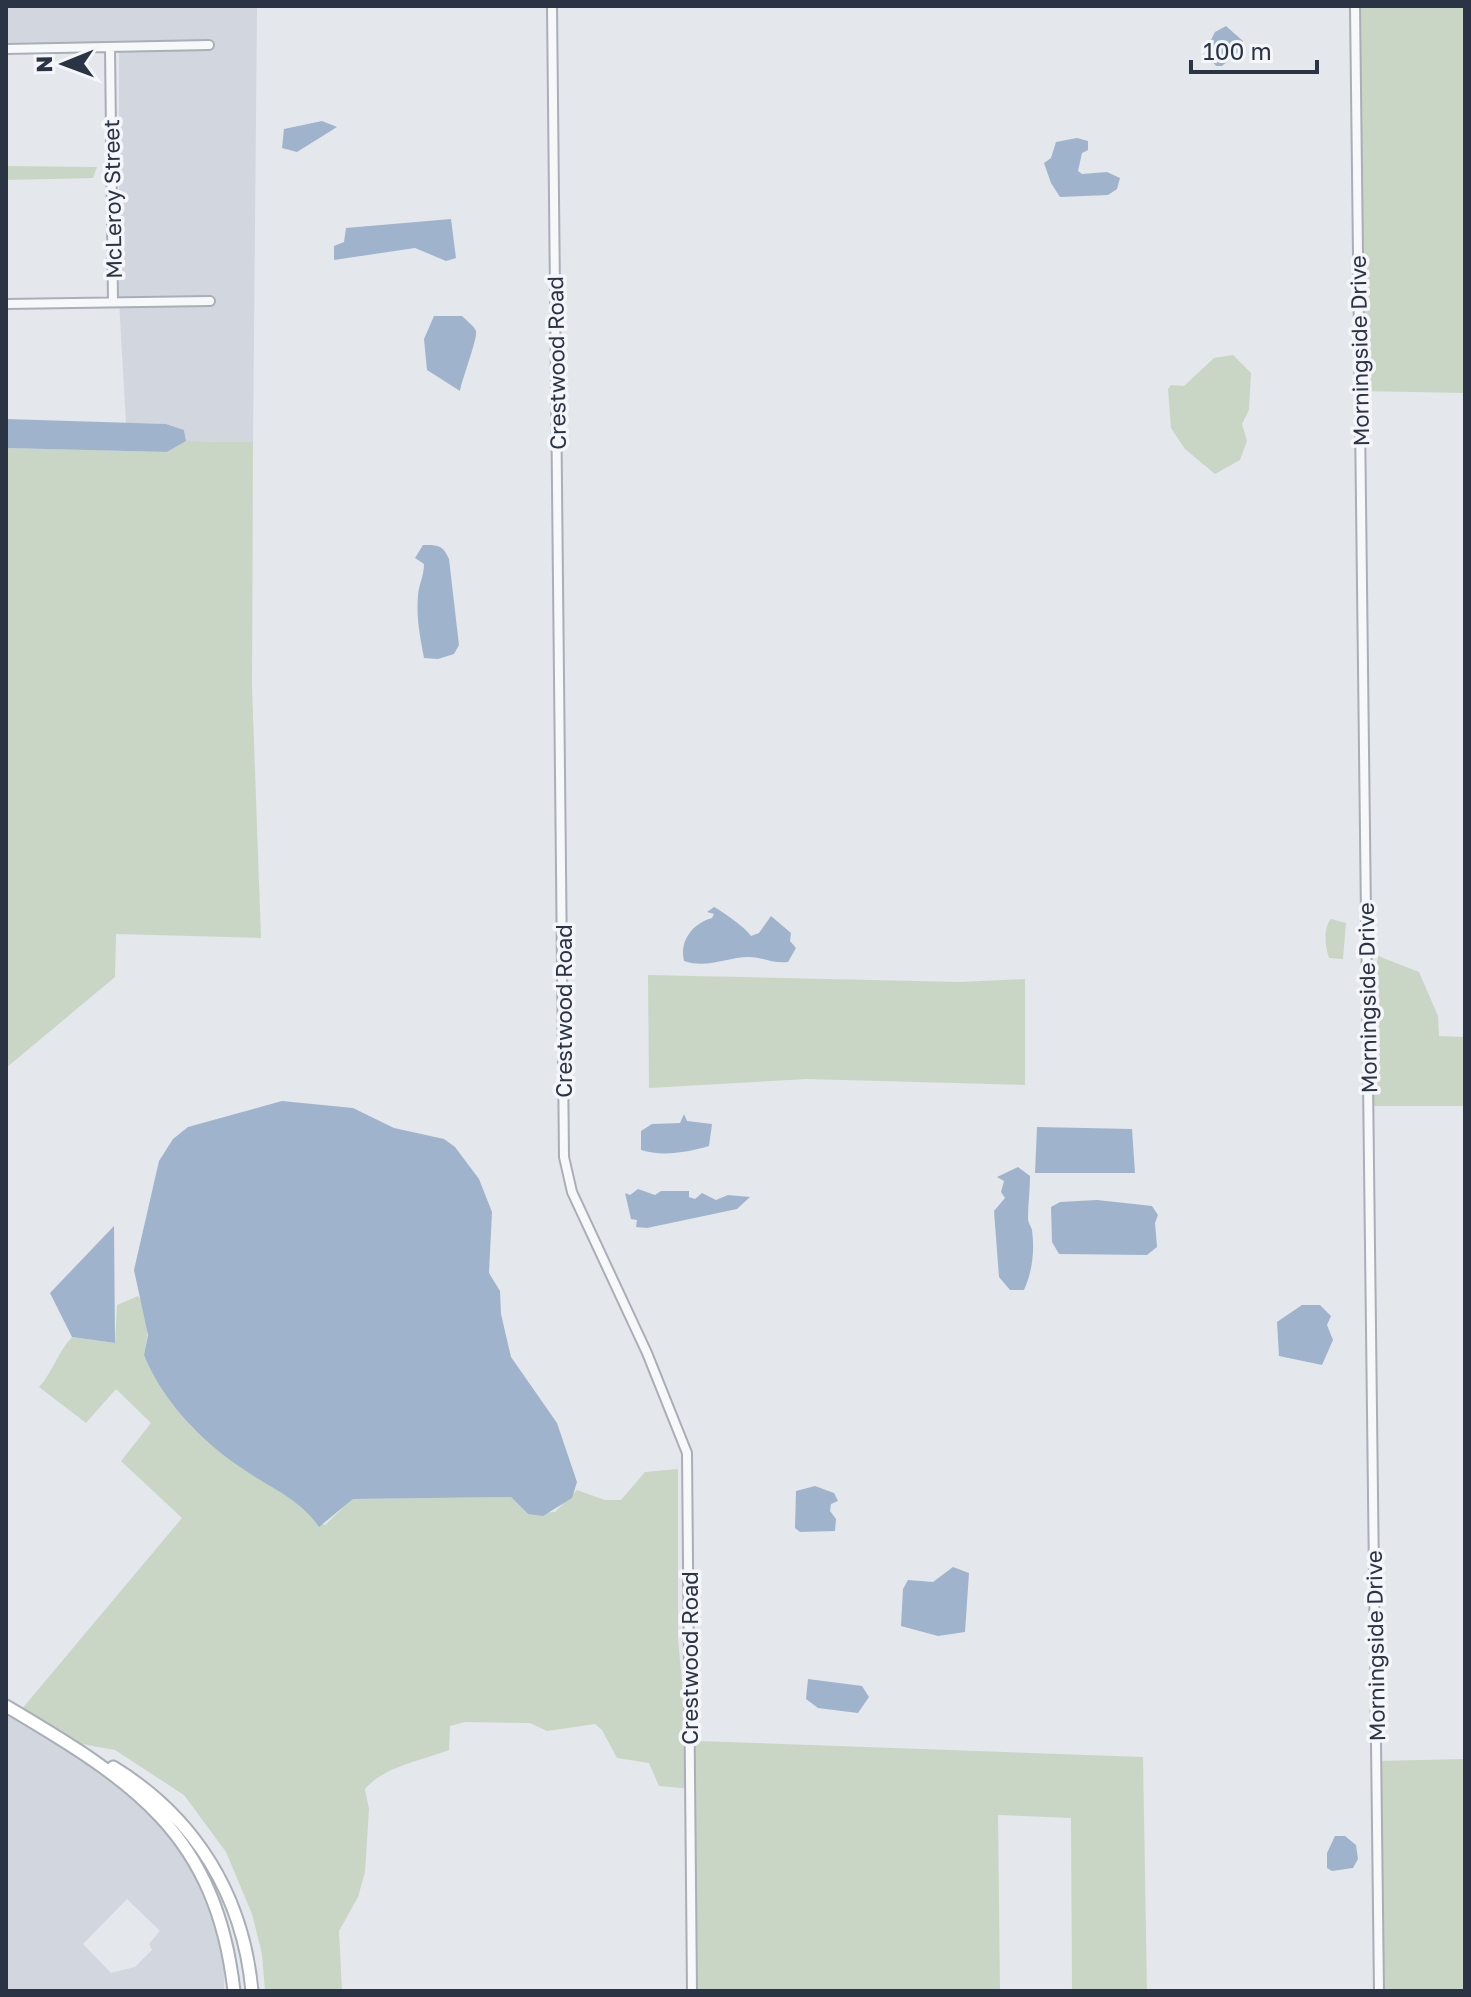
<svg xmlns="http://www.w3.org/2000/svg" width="1471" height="1997" font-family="'Golos Text',sans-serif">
	<rect width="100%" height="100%" fill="#e4e7ec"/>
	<!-- built -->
	<path fill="#d2d6de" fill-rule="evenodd" d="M6,6h251l-4,436 -67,-1 -2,-11 -18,-6 -40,-1 -7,-123v-253l-113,4z
		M6,1712l94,58 57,50 27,34 21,35 20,66 -1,35h-218zM127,1899l33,32 -11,13 3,6 -17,17 -24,6 -28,-29z"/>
	<!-- green -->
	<path fill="#c9d6c5" d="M1349,6h116v387l-104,-2z
		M6,166l91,1 -4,11 -87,2z
		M1233,355l18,18 -2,37 -7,14 5,17 -7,19 -25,14 -30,-25 -14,-21 -3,-39 3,-4 13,1 30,-28z
		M186,441l67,1 -1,245 9,251 -145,-4 -1,43 -109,91v-620l161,4z
		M1331,919l15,4 -3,36 -14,-1c-4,-12 -6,-30 2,-39z
		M1378,956l41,16 19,44 1,20 26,1v69h-91l-2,-125h3z
		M648,975l312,7 65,-3v106l-218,-6 -158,9z
		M138,1296c13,16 10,40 6,59 38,71 81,102 148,144 13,8 20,21 33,26l27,-26 159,-2 17,17 27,-2 22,-22 28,10h16l24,-28 33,-3v170l9,93 11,9 445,16 4,234h-75l-1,-173 -73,-3 2,176h-309l2,-202 -34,-3 -10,-23 -32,-5 -15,-28 -7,-6 -48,7 -17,-8 -65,-1 -15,4 -1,24c-26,10 -66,17 -84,39l4,20 -4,63 -7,25 -19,34 3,60h-77l-3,-37 -10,-40 -26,-62 -42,-57 -69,-45 -39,-7 -55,-33 161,-192 -61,-57 30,-38 -35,-34 -30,34 -47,-36c14,-15 18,-34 33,-50l43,6 2,-38z
		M1465,1759v232h-84l-4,-230z"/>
	<!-- water -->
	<path fill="#9fb4cc" d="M1226,26l17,15v7l-21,18h-6l-11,-14 10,-20z
		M322,121l15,6 -40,25 -15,-4 2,-19z
		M1077,138l11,3v9l-6,3 -4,18 4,3 25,-2 13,6 -3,11 -9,6 -48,2 -9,-14 -7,-20 7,-5 5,-16z
		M451,219l5,39 -10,3 -31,-13 -81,12v-14l10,-4 2,-14z
		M434,316h28c4,4 12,10 14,15 2,7 -14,48 -16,60l-33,-21 -3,-31z
		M6,419l160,5 18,6 2,11 -19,11 -161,-4z
		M423,545c15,0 20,0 26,14l10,86 -5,9 -16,5 -14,-1c-4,-22 -8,-40 -6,-63 1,-11 6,-19 6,-31l-9,-6z
		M714,907c9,5 32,21 37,29l8,-3 12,-17 20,17 -1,8 6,7 -8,14c-15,2 -25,-5 -39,-5 -23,0 -41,12 -65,4 -5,-20 9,-38 28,-43l2,-4 -7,-2z
		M282,1101l71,7 41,20 50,11 11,8 24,32 13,33 -3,61 11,18 1,23 10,43 46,66 20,59 -5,16 -29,18 -15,-2 -17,-17 -158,2 -34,28c-18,-27 -46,-38 -73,-56 -43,-28 -83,-69 -102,-116l4,-20 -14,-65 25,-109 14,-22 15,-12z
		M684,1114l3,7 25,3 -3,22c-20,6 -47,11 -68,4v-19l11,-7 28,-1z
		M1037,1127l95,2 3,44h-100z
		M1018,1167l12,9c0,15 -2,28 -2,42 0,5 3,8 4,12 3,22 0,42 -8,60h-14l-11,-13 -5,-66 11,-13 -4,-6 3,-11 -7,-4z
		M638,1189l17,6 6,-4h28v6l6,2 7,-6 14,7 12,-5 22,2 -13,12 -90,19 -11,-1 1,-7 -6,-1 -6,-26 5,2z
		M1097,1200l55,6 6,9 -3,8 2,24 -10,8 -88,-1 -7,-12 -1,-35 9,-5z
		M114,1226l1,117 -43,-6 -22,-44z
		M1302,1305h18l11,11 -4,9 6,15 -11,25 -43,-9 -2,-34z
		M815,1486l19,7 4,8 -7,3 -1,7 6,8 -1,12 -35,1 -5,-4 1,-37z
		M953,1567l16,6 -4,59 -27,4 -37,-10 2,-37 5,-9 25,2z
		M808,1679l54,7 7,11 -11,16 -40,-5 -12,-9z
		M1335,1836h10l11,9 2,14 -5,9 -21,3 -5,-3v-15z"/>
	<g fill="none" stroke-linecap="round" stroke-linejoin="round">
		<!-- street casing -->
		<g stroke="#a9aeb7" stroke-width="12">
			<path id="street" d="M552,6l12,1151 8,35 75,161 40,100 5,538
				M1355,6l24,1985
				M110,48l3,254
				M6,49l203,-4
				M6,304l204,-3"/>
		</g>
		<!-- secondary casing -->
		<g stroke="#a9aeb7" stroke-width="15">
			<path id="secondary" d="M6,1706c127,75 210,127 228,285
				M113,1767c82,50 130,128 139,224"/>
		</g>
		<!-- street -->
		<use href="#street" stroke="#f7f8fa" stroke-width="8"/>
		<!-- secondary -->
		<use href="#secondary" stroke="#fff" stroke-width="11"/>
	</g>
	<g text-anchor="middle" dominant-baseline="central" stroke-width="7" stroke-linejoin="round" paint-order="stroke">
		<!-- street labels -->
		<g font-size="22" fill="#2b3445" stroke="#f4f6f9">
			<text transform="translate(112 199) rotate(-91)">McLeroy Street</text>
			<text transform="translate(1359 351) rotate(-91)">Morningside Drive</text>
			<text transform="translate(556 363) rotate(-91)">Crestwood Road</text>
			<text transform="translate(1367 998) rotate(-91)">Morningside Drive</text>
			<text transform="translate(563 1011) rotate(-90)">Crestwood Road</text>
			<text transform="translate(1375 1646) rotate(-91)">Morningside Drive</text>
			<text transform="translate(689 1658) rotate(-90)">Crestwood Road</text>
		</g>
	</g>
	<!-- border -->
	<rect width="1471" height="1997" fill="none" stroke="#2b3445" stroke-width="16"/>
	<!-- north arrow -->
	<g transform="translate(64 64) rotate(269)" stroke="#f4f6f9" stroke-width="6" paint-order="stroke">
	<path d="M0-6L14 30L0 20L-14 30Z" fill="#2b3445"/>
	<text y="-12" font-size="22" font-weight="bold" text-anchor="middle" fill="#2b3445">N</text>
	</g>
	<!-- scale -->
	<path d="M1191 60v12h126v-12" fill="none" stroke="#2b3445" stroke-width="4"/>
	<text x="1203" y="60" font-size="24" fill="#2b3445" stroke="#f4f6f9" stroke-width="6" paint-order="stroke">100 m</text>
</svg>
